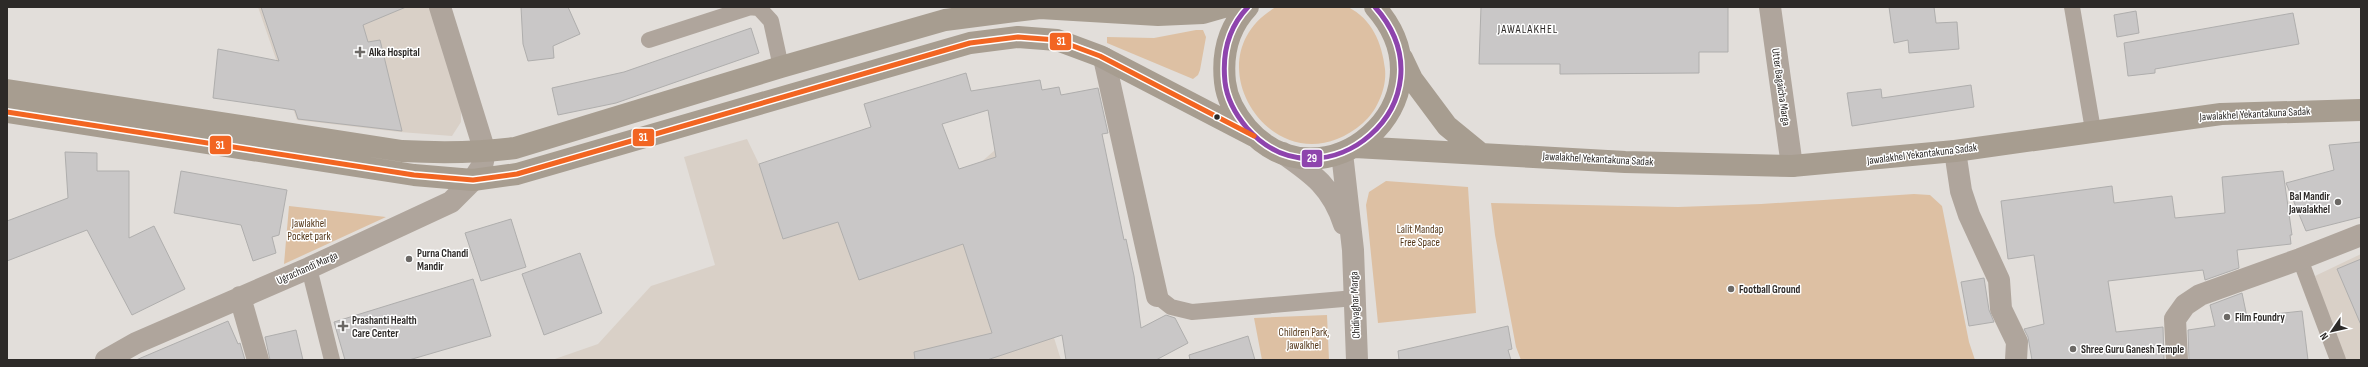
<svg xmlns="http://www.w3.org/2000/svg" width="2368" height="367" font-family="'Sofia Sans Condensed',sans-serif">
	<rect width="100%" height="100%" fill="#e2deda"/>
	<!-- built -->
	<path fill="#d9d0c7" d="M258,7h175l28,90v25l-9,14 -52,-4 -103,-12z
		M747,139l12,25 24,75 179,-60 33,-29 66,210h-509l46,-16 53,-58 64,-21 -31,-108z
		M2361,254v106h-17l-29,-84z"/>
	<!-- green -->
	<path fill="#ddc0a3" d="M1276,7h72c24,12 34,36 37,62 2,19 -8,42 -22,54 -85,73 -177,-64 -87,-116z
		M1196,30h7l3,7 -6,33 -2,5 -5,4 -86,-36v-6l47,1z
		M1386,181l82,6 8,126 -98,10 -12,-118 3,-13z
		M1914,194l16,1 12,11 27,136 6,18h-454l-5,-13 -21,-112 -4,-32 187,4 83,-3z
		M289,206l97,11 -102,47z
		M1327,315l2,45h-67l-8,-42z"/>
	<!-- building -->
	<path fill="#c9c7c7" stroke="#afaead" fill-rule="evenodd" d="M261,7h145l-43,18 5,17 12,-2 22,91 -104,-12 -3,-9 -82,-12 5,-49 61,12z
		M521,7h47l12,27 -27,12 1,12 -26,3 -5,-17z
		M1481,7h247v45h-29v21l-139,1v-10h-81z
		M1889,7h45l2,16 21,-1 2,27 -50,4 -1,-13 -14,3z
		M2136,11l3,22 -22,4 -3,-22z
		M2293,13l6,31 -144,25v4l-27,3 -4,-33z
		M751,28l8,25 -143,50 -58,12 -6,-27 72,-16z
		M966,73l5,18 69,-11 2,10 17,-3 2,8 37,-7 10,45 -6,1 22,106 2,-1 8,37 7,52 25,-13 9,3 13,25 -32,17h-90l-4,-25 -75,25h-72l-1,-8 78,-19 -29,-89 -104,36 -21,-58 -55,17 -24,-75 112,-37 -7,-23zM988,110l8,47 -37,12 -17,-45z
		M1971,85l3,22 -122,19 -5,-33 34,-4 1,9z
		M2361,142v75l-55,14 -20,-48 48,-13 -5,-25z
		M65,152l32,1v18h32v67l25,-12 31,63 -53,26 -45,-85 -80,31v-40l61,-23z
		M181,171l106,19 -8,45 -7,2 4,16 -23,8 -12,-36 -67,-12z
		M2283,171l9,64h-2l1,9 -54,6 2,18 -34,12 -2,-10 -95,11 8,51 47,-5 1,33h-132l-4,-23 -4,-8 20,-5 -10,-69 -26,4 -7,-58 111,-15 2,17 58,-7 3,22 50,-5 -3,-36z
		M511,219l15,48 -45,14 -16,-48z
		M580,253l22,60 -58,22 -22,-61z
		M2361,259v66l-24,-56z
		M1984,278l5,32 5,12 -25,4 -8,-44z
		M473,279l18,57 -82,24h-64l-11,-38z
		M2242,293l5,24 55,-6 6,49h-119l-1,-30 27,-4 -5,-21z
		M228,321l10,23 2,-1 5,17h-109z
		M1508,326l4,23 -4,1 3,10h-112l-1,-9z
		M296,330l7,30h-33l-5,-23z
		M1248,336l7,24h-65l-1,-5z"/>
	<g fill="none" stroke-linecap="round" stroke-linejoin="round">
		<!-- service -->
		<path stroke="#afa59c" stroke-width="16" d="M747,7l12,1 12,13 10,46
			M2072,7l21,123
			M649,40l99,-32
			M2300,259l38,101
			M309,268l23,92
			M1157,296l14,11 21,5 163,-14"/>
		<!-- pedestrian -->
		<path stroke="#afa59c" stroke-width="22" d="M1104,58l53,238"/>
		<!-- minor -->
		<path stroke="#afa59c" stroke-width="22" d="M1770,7l22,159
			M1955,151l6,40 8,24 30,65 2,29 16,33 -1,18
			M1283,153c30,21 49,34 61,71
			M1342,153l11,97 4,110
			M240,297l18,63
			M106,360l30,-17 173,-75 142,-66 22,-22 9,-14 3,-14 -45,-145
			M2177,360l-2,-41 10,-14 15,-10 100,-36 61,-24"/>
		<!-- primary -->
		<path stroke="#a79d90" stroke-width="22" d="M1248,7c-20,21 -26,47 -23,75 2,18 11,33 22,46 75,86 211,-27 128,-121
			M1402,58l10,21 35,47 33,27
			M7,90l395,61c39,2 75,2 113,-3l266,-81 164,-47 95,-12 118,7 45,-2 21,-6
			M7,112l407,63 59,5 44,-6 453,-131 48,-6 39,3 43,16 154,80
			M1355,147l270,15 167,4 163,-15 266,-37 140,-4"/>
		<!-- bus-1 casing -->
		<g stroke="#fff" stroke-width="8">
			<path id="bus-1" d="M1248,7c-20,21 -26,47 -23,75 2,18 11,33 22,46 75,86 211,-27 128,-121"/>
		</g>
		<!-- bus-2 casing -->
		<g stroke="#fff" stroke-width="8">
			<path id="bus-2" d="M7,112l407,63 59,5 44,-6 453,-131 48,-6 39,3 43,16 154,80"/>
		</g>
		<!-- bus-1 -->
		<use href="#bus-1" stroke="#8e44ad" stroke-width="5"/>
		<!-- bus-2 -->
		<use href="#bus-2" stroke="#f26522" stroke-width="5"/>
	</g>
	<!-- markers -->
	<g fill="#6c6966" stroke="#fff" stroke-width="1.5">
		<path d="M358 46h4v4h4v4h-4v4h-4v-4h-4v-4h4z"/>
		<circle cx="2338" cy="202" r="4"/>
		<circle cx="409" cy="259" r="4"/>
		<circle cx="1731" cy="289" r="4"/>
		<circle cx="2227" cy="317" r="4"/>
		<path d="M341 320h4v4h4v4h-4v4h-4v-4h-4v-4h4z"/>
		<circle cx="2073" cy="349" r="4"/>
	</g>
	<circle fill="#2d2a28" stroke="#fff" stroke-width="1.5" cx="1217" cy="117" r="3.5"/>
	<g text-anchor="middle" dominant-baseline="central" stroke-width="3" stroke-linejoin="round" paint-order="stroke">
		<!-- poi labels -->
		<g font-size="11" font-weight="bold" fill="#2d2a28" stroke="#fff" text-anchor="start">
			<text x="369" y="52">Alka Hospital</text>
			<text x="2330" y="196" text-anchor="end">Bal Mandir<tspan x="2330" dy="13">Jawalakhel</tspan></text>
			<text x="417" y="253">Purna Chandi<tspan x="417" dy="13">Mandir</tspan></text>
			<text x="1739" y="289">Football Ground</text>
			<text x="2235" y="317">Film Foundry</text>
			<text x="352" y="320">Prashanti Health<tspan x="352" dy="13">Care Center</tspan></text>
			<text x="2081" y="349">Shree Guru Ganesh Temple</text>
		</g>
		<!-- street labels -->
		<g font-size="11" fill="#2d2a28" stroke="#fff">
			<text transform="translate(1781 87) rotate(82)">Utter Bagaicha Marga</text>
			<text transform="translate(2255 114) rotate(-3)">Jawalakhel Yekantakuna Sadak</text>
			<text transform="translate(1922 154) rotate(-7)">Jawalakhel Yekantakuna Sadak</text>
			<text transform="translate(1598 159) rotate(3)">Jawalakhel Yekantakuna Sadak</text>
			<text transform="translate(307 268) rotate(-24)">Ugrachandi Marga</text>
			<text transform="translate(1355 305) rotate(-92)">Chidiyaghar Marga</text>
		</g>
		<!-- park labels -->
		<g font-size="11" fill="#55381a" stroke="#fff">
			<text x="309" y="223">Jawlakhel<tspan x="309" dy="13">Pocket park</tspan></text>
			<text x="1420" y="229">Lalit Mandap<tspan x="1420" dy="13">Free Space</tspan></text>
			<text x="1304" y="332">Children Park,<tspan x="1304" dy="13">Jawalkhel</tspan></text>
		</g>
		<!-- neighbourhood labels -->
		<g font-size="12" letter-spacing="1" fill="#2d2a28" stroke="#fff">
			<text x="1528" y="29">JAWALAKHEL</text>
		</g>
	</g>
	<g stroke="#fff" stroke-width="1.5">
		<rect x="1049" y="32" width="23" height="19" rx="4" fill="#f26522"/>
		<rect x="632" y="128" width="23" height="19" rx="4" fill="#f26522"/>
		<rect x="209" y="135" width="23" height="20" rx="4" fill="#f26522"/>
		<rect x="1301" y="149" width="22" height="19" rx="4" fill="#8e44ad"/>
	</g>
	<g font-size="11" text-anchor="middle" font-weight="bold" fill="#fff">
		<text x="1061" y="45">31</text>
		<text x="643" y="141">31</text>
		<text x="220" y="149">31</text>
		<text x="1312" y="162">29</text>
	</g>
	<!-- border -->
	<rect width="2368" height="367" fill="none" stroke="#2d2a28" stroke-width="16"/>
	<!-- north arrow -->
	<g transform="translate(2332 331) rotate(236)" stroke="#ffffff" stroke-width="3" paint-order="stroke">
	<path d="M0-3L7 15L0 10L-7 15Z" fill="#2d2a28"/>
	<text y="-6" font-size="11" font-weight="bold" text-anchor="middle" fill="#2d2a28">N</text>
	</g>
</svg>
